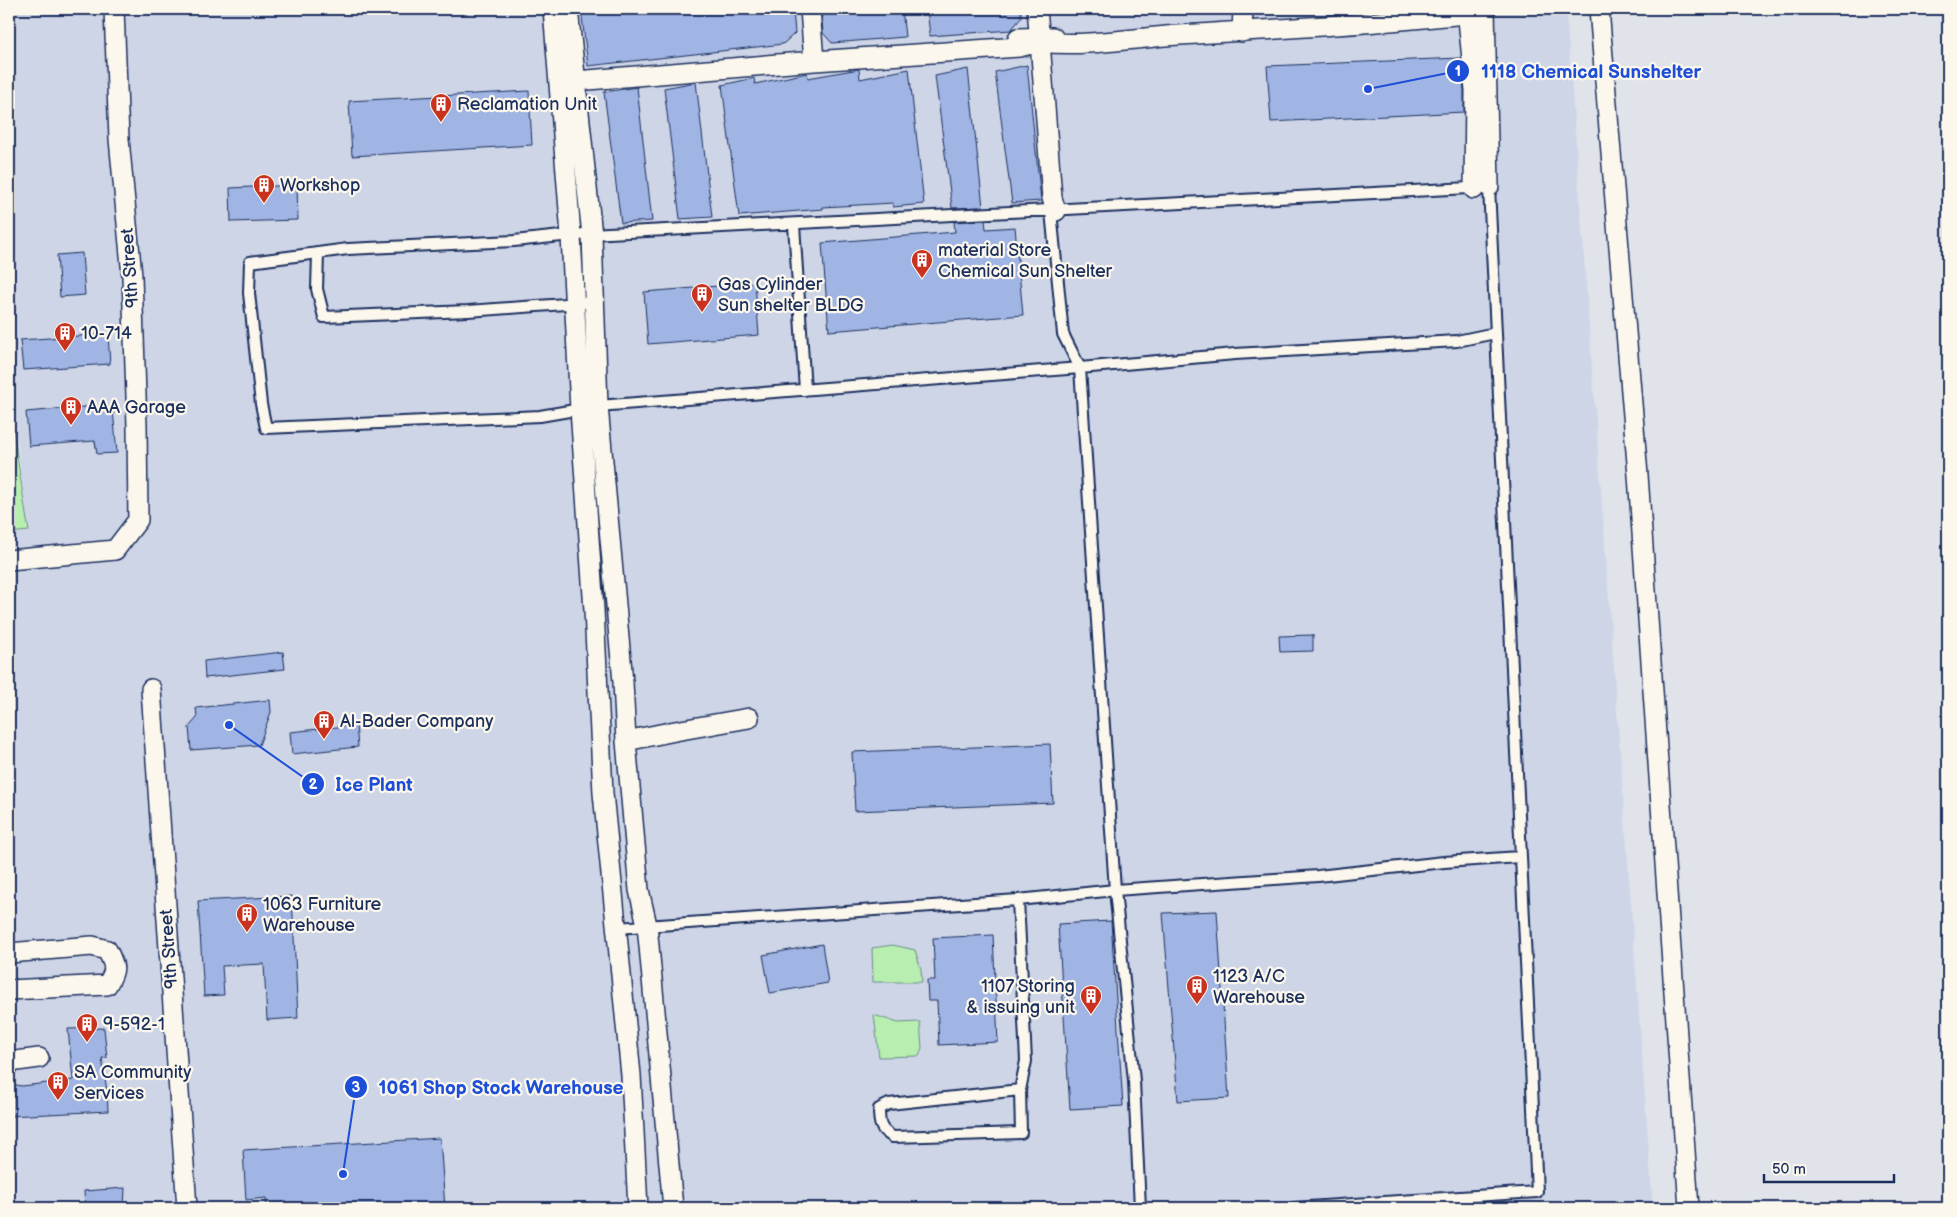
<svg xmlns="http://www.w3.org/2000/svg" width="1957" height="1217" font-family="'Balsamiq Sans',sans-serif">
	<rect width="100%" height="100%" fill="#e0e3e9"/>
	<filter id="ink" filterUnits="userSpaceOnUse"><feTurbulence type="fractalNoise" baseFrequency=".02" numOctaves="2"/><feDisplacementMap in="SourceGraphic" scale="10" xChannelSelector="R" yChannelSelector="G"/><feConvolveMatrix kernelMatrix="1 2 1 2 8 2 1 2 1" color-interpolation-filters="sRGB"/></filter>
	<g filter="url(#ink)">
		<!-- built -->
		<path fill="#cdd5e7" d="M9,9h1557l87,1199h-1644v-685l17,-8 -17,-144z"/>
		<!-- green -->
		<path fill="#b8eeb0" stroke="#6a8e87" d="M9,402l17,113 3,16 -20,2z
			M893,945l22,5 6,19 1,13h-49l-1,-34z
			M874,1015l24,8 22,-1 2,26 -3,8 -40,1z"/>
		<!-- building -->
		<path fill="#a0b5e3" stroke="#1b2f5e" d="M581,9h212l2,24 -12,11 -195,22z
			M821,9h81l3,28 -73,6 -9,-10z
			M927,9h94v9l-10,12 -81,6z
			M1460,58l4,32v22l-193,10 -4,-56z
			M1027,65l14,136 -29,2 -17,-131z
			M859,69l1,10 49,-10 15,135 -31,3v-4l-70,4v2l-84,7 -17,-131 32,-7 1,6 52,-11 1,5z
			M968,69l15,138 -31,1 -17,-132z
			M696,82l16,135 -32,2 -16,-131z
			M637,87l15,134 -31,2 -17,-131z
			M529,91l3,54 -180,11 -3,-55z
			M297,185l1,35 -67,2 -1,-34z
			M985,220l1,9 29,-2 8,88 -194,16 -7,-88 133,-11 -1,-10z
			M82,253l3,42 -25,2 -3,-42z
			M755,283l4,52 -111,9 -4,-52z
			M108,334l2,30 -87,6 -3,-30z
			M107,405l6,5 4,43 -20,1 -2,-13 -66,5 -3,-34z
			M1313,635v16l-33,1 -1,-16z
			M283,652l2,17 -80,9 -1,-17z
			M270,700l1,12 -12,33 -68,5 -2,-23 8,-9 -1,-10z
			M356,725l2,22 -66,7 -2,-22z
			M1050,744l3,59 -198,8 -3,-59z
			M292,896l6,122 -31,2 -3,-56 -42,2 2,29 -20,1 -6,-95z
			M1217,911l12,187 -51,3 -15,-188z
			M1111,921l12,185 -53,3 -12,-185z
			M993,935l5,107 -59,3 -2,-44h-9l-1,-21h8l-2,-42z
			M822,944l6,39 -58,10 -7,-38z
			M104,1028l3,30h-5l5,33 1,20 -99,5v-32l13,2 51,-6 -5,-51z
			M440,1138l5,70h-178l-1,-10 -20,2 -3,-50z
			M125,1188l-1,20h-39l-1,-17z"/>
		<g fill="none" stroke-linecap="round" stroke-linejoin="round">
			<!-- service casing -->
			<g stroke="#1b2f5e" stroke-width="14">
				<path id="service" d="M1051,211l12,123 17,34 155,-14 222,-13 38,-8
					M794,225l11,165
					M318,254l-1,35 7,28 144,-6 126,-9
					M1018,900l8,161 -6,29 -131,14 -10,5c0,15 1,21 14,28l128,-4 -1,-43
					M617,928l401,-28 97,-10 -35,-522 -482,38 -58,10 -274,12 -5,-24 -12,-111 1,-31 98,-13 166,-8 57,-6 918,-48 48,1005 -244,16
					M1140,1208l-6,-127 -19,-191 203,-14 126,-14 76,-5"/>
			</g>
			<!-- minor casing -->
			<g stroke="#1b2f5e" stroke-width="22">
				<path id="minor" d="M553,9l18,226 9,174 14,201 9,183 28,282 7,133
					M568,9l24,226 6,171 25,276 3,59
					M1467,9l8,81 -1,99
					M1485,9l4,178
					M1599,9l39,466 51,733
					M1242,32l1,-23
					M1018,38l35,-1
					M814,61l205,-14 21,-5 -3,-33
					M576,81l238,-20 -4,-52
					M1056,211l-4,-13 -12,-156c46,5 93,-4 139,-7 102,-6 204,-12 306,-23
					M9,560l106,-10 23,-30 -1,-94 -5,-150 -13,-137 -5,-130
					M151,689l36,519
					M9,953l83,-7 15,4c8,16 10,19 0,35l-98,5
					M9,1062l30,-4
					M673,1208l-24,-262 -2,-21 -8,-35 -13,-149 49,-10 74,-13"/>
			</g>
			<!-- service -->
			<use href="#service" stroke="#fbf7ec" stroke-width="10"/>
			<!-- minor -->
			<use href="#minor" stroke="#fbf7ec" stroke-width="19"/>
		</g>
	</g>
	<!-- icons -->
	<defs>
		<g id="building-pin" transform="scale(1.125)"><path d="M0 17L-7.5 6A9.5 9.5 0 1 1 7.5 6Z" fill="#c8321e" stroke="#fbf7ec"/><path d="M-4-6H4V6H1V3H-1V6H-4ZM-2.5-4.3h1.7v1.8h-1.7ZM.8-4.3h1.7v1.8H.8ZM-2.5-1h1.7V.8h-1.7ZM.8-1h1.7V.8H.8Z" fill="#fff"/></g>
	</defs>
	<g fill-rule="evenodd">
		<use href="#building-pin" x="441" y="104"/>
		<use href="#building-pin" x="264" y="185"/>
		<use href="#building-pin" x="922" y="260"/>
		<use href="#building-pin" x="702" y="294"/>
		<use href="#building-pin" x="65" y="333"/>
		<use href="#building-pin" x="71" y="407"/>
		<use href="#building-pin" x="324" y="721"/>
		<use href="#building-pin" x="247" y="914"/>
		<use href="#building-pin" x="1197" y="986"/>
		<use href="#building-pin" x="1091" y="996"/>
		<use href="#building-pin" x="87" y="1024"/>
		<use href="#building-pin" x="58" y="1082"/>
	</g>
	<g text-anchor="middle" dominant-baseline="central" stroke-width="4.5" stroke-linejoin="round" paint-order="stroke">
		<!-- poi labels -->
		<g font-size="18" fill="#1b2f5e" stroke="#fbf7ec" text-anchor="start">
			<text x="457" y="104">Reclamation Unit</text>
			<text x="280" y="185">Workshop</text>
			<text x="938" y="250">material Store<tspan x="938" dy="21">Chemical Sun Shelter</tspan></text>
			<text x="718" y="284">Gas Cylinder<tspan x="718" dy="21">Sun shelter BLDG</tspan></text>
			<text x="81" y="333">10-714</text>
			<text x="87" y="407">AAA Garage</text>
			<text x="340" y="721">Al-Bader Company</text>
			<text x="263" y="904">1063 Furniture<tspan x="263" dy="21">Warehouse</tspan></text>
			<text x="1213" y="976">1123 A/C<tspan x="1213" dy="21">Warehouse</tspan></text>
			<text x="1075" y="986" text-anchor="end">1107 Storing<tspan x="1075" dy="21">&amp; issuing unit</tspan></text>
			<text x="103" y="1024">9-592-1</text>
			<text x="74" y="1072">SA Community<tspan x="74" dy="21">Services</tspan></text>
		</g>
		<!-- street labels -->
		<g font-size="18" fill="#1b2f5e" stroke="#fbf7ec">
			<text transform="translate(130 268) rotate(-94)">9th Street</text>
			<text transform="translate(169 949) rotate(-94)">9th Street</text>
		</g>
	</g>
	<!-- callouts -->
	<path fill="none" stroke="#1d4ed8" stroke-width="2" d="M1368 89L1458 71M229 725L313 784M343 1174L356 1087"/>
	<g fill="#1d4ed8" stroke="#fbf7ec" stroke-width="2">
		<circle cx="1368" cy="89" r="5"/>
		<circle cx="229" cy="725" r="5"/>
		<circle cx="343" cy="1174" r="5"/>
		<circle cx="1458" cy="71" r="12"/>
		<circle cx="313" cy="784" r="12"/>
		<circle cx="356" cy="1087" r="12"/>
	</g>
	<g font-size="15" text-anchor="middle" font-weight="bold" fill="#fff">
		<text x="1458" y="76">1</text>
		<text x="313" y="789">2</text>
		<text x="356" y="1092">3</text>
	</g>
	<g font-size="19" text-anchor="middle" font-weight="bold" fill="#1d4ed8" stroke="#fbf7ec" stroke-width="4.5" stroke-linejoin="round" paint-order="stroke">
		<text x="1591" y="78">1118 Chemical Sunshelter</text>
		<text x="374" y="791">Ice Plant</text>
		<text x="501" y="1094">1061 Shop Stock Warehouse</text>
	</g>
	<!-- margin -->
	<rect width="1957" height="1217" fill="none" stroke="#fbf7ec" stroke-width="30"/>
	<rect x="15" y="15" width="1927" height="1187" fill="none" stroke="#1b2f5e" stroke-width="2" filter="url(#ink)"/>
	<!-- scale -->
	<path d="M1764 1174v8h130v-8" fill="none" stroke="#1b2f5e" stroke-width="2.5"/>
	<text x="1772" y="1174" font-size="15" fill="#1b2f5e" stroke="#fbf7ec" stroke-width="4" paint-order="stroke">50 m</text>
</svg>
